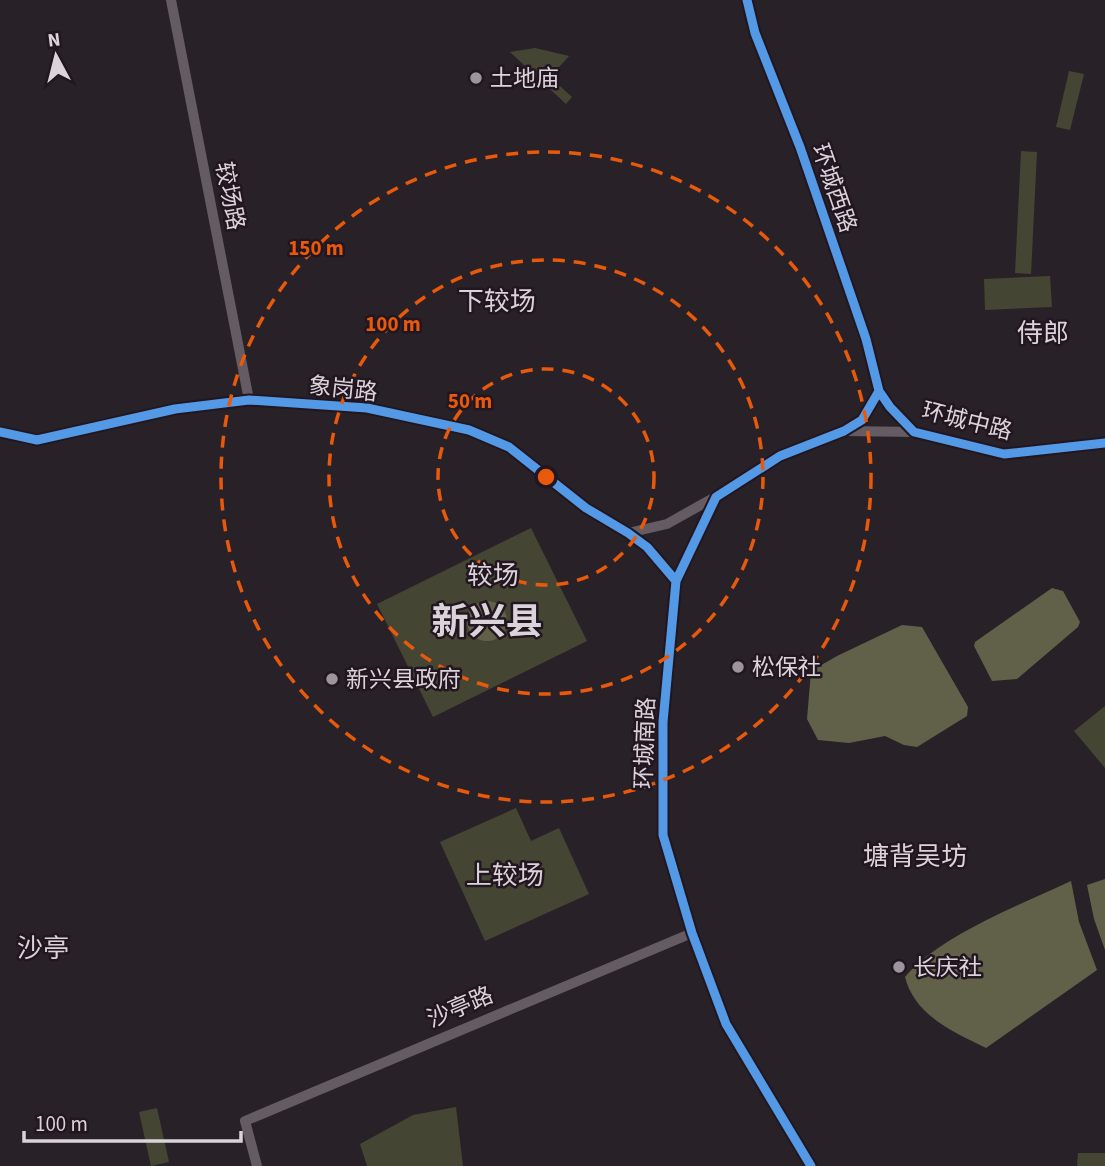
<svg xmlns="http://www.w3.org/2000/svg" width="1105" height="1166" font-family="'Source Sans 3','Noto Sans SC',sans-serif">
	<rect width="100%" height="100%" fill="#282228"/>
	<!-- green -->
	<path fill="#454533" d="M535,48l34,8 -19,21 22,20 -6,7 -56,-52z
		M1069,71l15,3 -14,56 -14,-3z
		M1021,151l16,1 -6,122 -16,-1z
		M1050,276l2,31 -67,3 -1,-31z
		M531,528l56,113 -154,76 -56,-113z
		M1105,706v62l-31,-37z
		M516,808l15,33 28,-13 30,66 -104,47 -45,-99z
		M456,1107l7,59h-96l-7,-22 53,-29z
		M157,1108l12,54 -18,4 -12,-54z
		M1078,1153h27v13h-28z"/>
	<!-- water -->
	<path fill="#606148" d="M1052,588l11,3 17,31 -2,5 -61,52 -25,2 -18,-35 1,-4z
		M467 621a20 20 0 1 1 40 0a20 20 0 1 1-40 0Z
		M902,625l20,2 46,80 -1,9 -50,31 -13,-2 -19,-9 -36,7 -31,-3 -11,-21 4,-48 26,-15z
		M1105,879v71l-11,-31 -7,-34z
		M1071,881l8,41 18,48 -111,78c-32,-16 -71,-32 -81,-71 34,-41 117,-73 166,-96z"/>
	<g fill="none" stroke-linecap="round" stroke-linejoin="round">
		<!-- street -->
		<path stroke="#645b63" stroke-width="10" d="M171,0l78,400
			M747,0l8,33 45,114 66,192 13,52 11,16 24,25 90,22 101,-11
			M847,431l67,1
			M0,432l37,8 138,-31 74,-9 118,8 102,22 40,17 77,61 42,25 19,14 29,34
			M628,533l39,-9 48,-27
			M257,1166l-12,-45 447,-188
			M811,1166l-85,-142 -34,-91 -29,-98v-113l13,-141 40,-84 64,-41 64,-25 18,-11 17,-29"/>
		<!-- cycleway casing -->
		<g stroke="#221620" stroke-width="13">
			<path id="cycleway" d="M747,0l8,33 45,114 66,192 13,52 11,16 24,25 90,22 101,-11
				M0,432l37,8 138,-31 74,-9 118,8 102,22 40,17 77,61 42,25 19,14 29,34
				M811,1166l-85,-142 -34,-91 -29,-98v-113l13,-141 40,-84 64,-41 64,-25 18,-11 17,-29"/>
		</g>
		<!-- cycleway -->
		<use href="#cycleway" stroke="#5399e6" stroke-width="9"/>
	</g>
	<!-- distance rings -->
	<g fill="none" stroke="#e8590c" stroke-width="3.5" stroke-dasharray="12 9">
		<circle cx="546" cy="477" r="108"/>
		<circle cx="546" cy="477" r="217"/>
		<circle cx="546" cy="477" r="325"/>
	</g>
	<!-- markers -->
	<g fill="#9c959c" stroke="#221620" stroke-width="2.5">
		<circle cx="476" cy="78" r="7"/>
		<circle cx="738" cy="667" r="7"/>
		<circle cx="332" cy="679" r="7"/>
		<circle cx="899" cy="967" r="7"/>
	</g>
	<g text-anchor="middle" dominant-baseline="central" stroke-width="5" stroke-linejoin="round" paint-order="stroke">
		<!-- poi labels -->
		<g font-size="23" fill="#dbd3da" stroke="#221620" text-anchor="start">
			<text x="490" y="78">土地庙</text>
			<text x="752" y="667">松保社</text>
			<text x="346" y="679">新兴县政府</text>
			<text x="913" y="967">长庆社</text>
		</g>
		<!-- street labels -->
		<g font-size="23" fill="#dbd3da" stroke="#221620">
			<text transform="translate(834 188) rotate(71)">环城西路</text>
			<text transform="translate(230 196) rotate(79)">较场路</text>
			<text transform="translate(343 389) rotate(6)">象岗路</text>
			<text transform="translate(967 421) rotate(14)">环城中路</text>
			<text transform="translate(645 743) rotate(-88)">环城南路</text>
			<text transform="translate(460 1007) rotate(-23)">沙亭路</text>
		</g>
		<!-- quarter labels -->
		<g font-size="26" fill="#dbd3da" stroke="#221620">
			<text x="497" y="301">下较场</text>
			<text x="1043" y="333">侍郎</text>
			<text x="493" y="575">较场</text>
			<text x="915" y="856">塘背吴坊</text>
			<text x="505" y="875">上较场</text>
			<text x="43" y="948">沙亭</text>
		</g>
		<!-- town labels -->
		<g font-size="37" font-weight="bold" fill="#dbd3da" stroke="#221620">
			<text x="487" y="622">新兴县</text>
		</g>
	</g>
	<circle cx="546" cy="477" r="10" fill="#e8590c" stroke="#221620" stroke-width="3.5"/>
	<g font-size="21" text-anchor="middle" font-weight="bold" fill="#e8590c" stroke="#221620" stroke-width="5" stroke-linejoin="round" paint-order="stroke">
		<text x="316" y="255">150 m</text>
		<text x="393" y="331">100 m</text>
		<text x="470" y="408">50 m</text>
	</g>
	<!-- north arrow -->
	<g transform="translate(56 56) rotate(353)" stroke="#221620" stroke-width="5" paint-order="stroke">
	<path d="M0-5L12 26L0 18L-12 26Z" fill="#dbd3da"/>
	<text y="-10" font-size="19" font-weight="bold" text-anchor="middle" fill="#dbd3da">N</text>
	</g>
	<!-- scale -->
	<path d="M24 1131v10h217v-10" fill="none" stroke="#dbd3da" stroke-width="3.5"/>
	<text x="35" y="1131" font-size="21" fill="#dbd3da" stroke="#221620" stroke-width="5" paint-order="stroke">100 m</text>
</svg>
